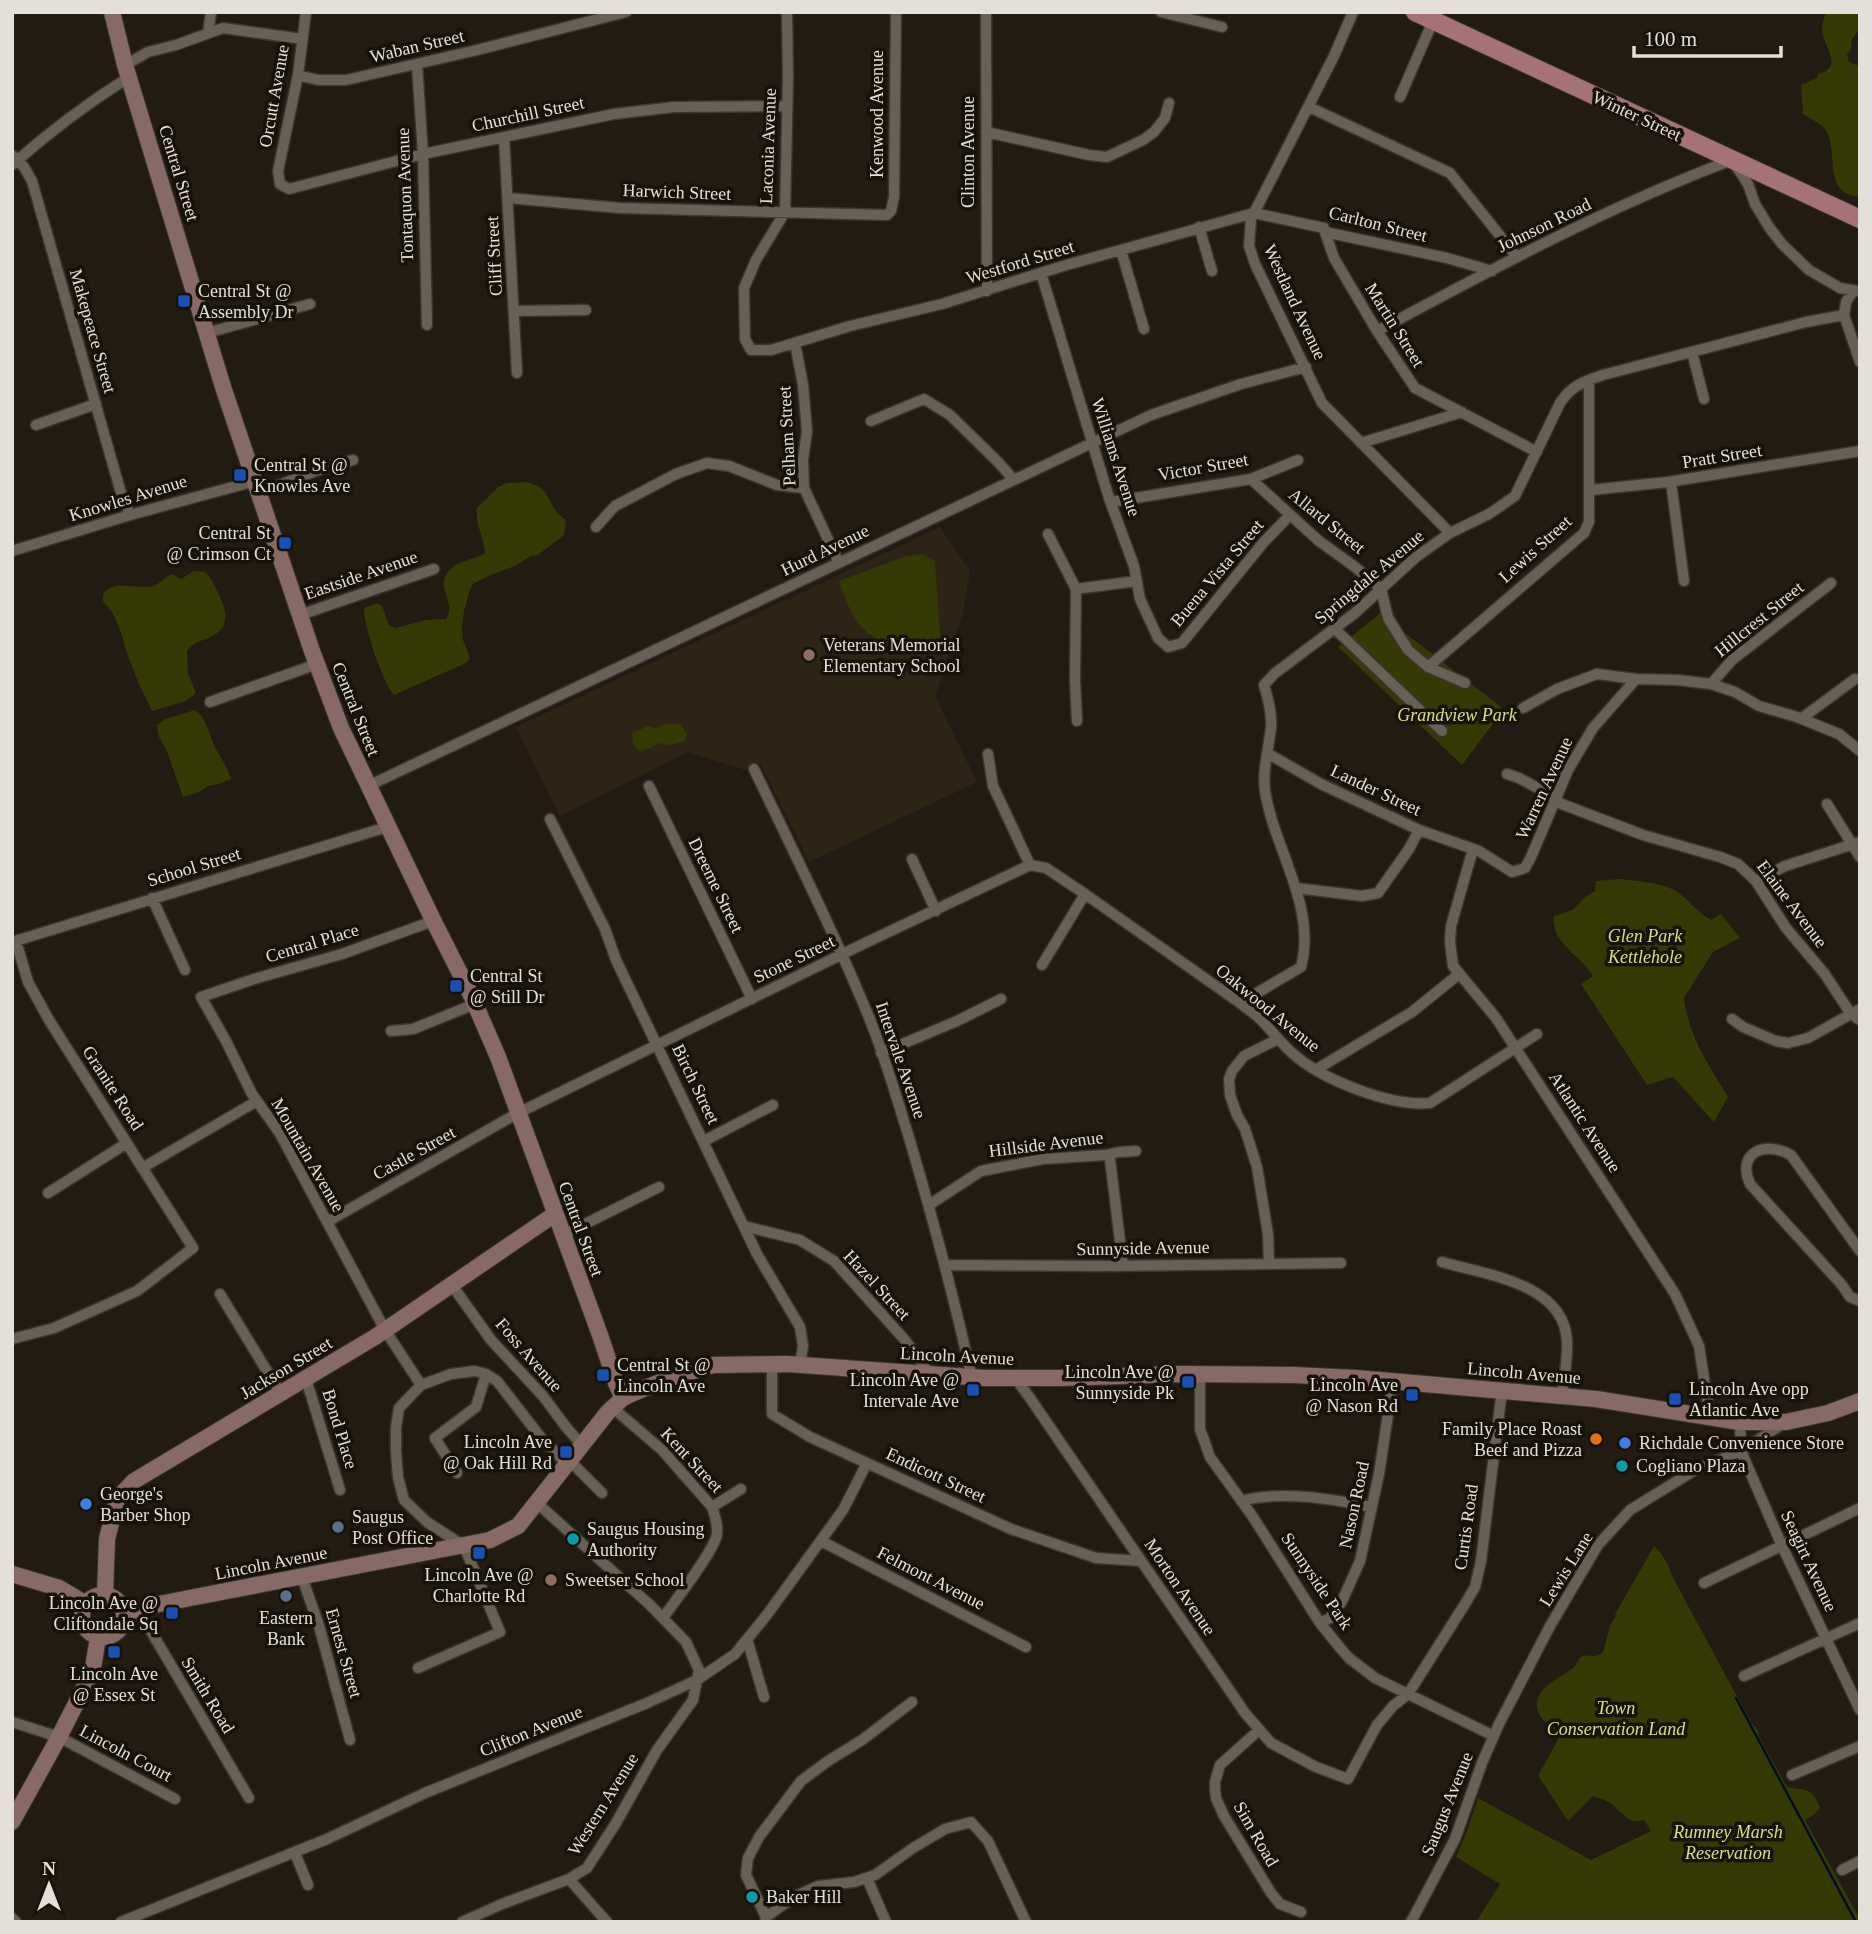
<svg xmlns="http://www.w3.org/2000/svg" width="1872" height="1934" font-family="'Times New Roman',serif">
	<rect width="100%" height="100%" fill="#211b11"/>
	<!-- built -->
	<path fill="#2d2415" d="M940,527l30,44 -7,42 -28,83 42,86 -168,80 -49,-99 -15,7 -57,-18 -128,64 -44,-89z"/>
	<!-- green -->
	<path fill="#353903" d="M1826,12h34v17l-8,10 -1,10 -4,6 2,7 11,4 -1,131c-40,-4 -17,-51 -36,-70 -5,-5 -14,-9 -20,-13l-2,-29 16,-7 1,-4c27,-7 5,-27 4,-44 0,-6 2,-12 4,-18z
		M525,482c20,4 20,10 29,26 3,6 8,8 12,13l-2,14 -26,20 -7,1 -16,10 -27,10 -15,8 -3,5 -6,22 -2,17 1,12 7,18 -4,5 -72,32c-11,-12 -31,-70 -30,-87l13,-5 5,3 7,19 6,3 31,-8 20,-1c10,-15 -8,-29 0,-44 8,-15 27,-14 39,-22 -1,-16 -10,-28 -8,-45l21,-21 9,-4z
		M922,554l13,7 6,86c-28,7 -66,0 -84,-26 -9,-12 -13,-27 -18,-40l65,-24z
		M194,571c2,0 10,1 11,1 6,3 19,32 20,39 1,5 0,13 -2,16 -10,14 -27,11 -36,24l1,22 8,20 -10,8 -34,10c-8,-16 -16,-33 -22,-50 -7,-18 -12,-48 -27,-59v-8c13,-16 33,-4 50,-8 8,-2 11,-9 19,-12l9,5z
		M1392,604v5l9,21 99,76 7,13 -15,6 -30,40 -124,-118z
		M195,710c13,9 14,26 21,39 5,10 12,19 15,30l-12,5 -11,2 -9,6 -16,5 -17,-48 -7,-12 -2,-12 8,-6z
		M664,724h16l7,9 -3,9 -16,3 -10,-2 -6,5 -13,3 -6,-7 -1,-11 16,-7 8,2z
		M1620,879c17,2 40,3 56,12 13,8 21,22 35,29l10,-6 19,24 -27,14 -29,46c5,39 24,66 44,99l-14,25 -41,-45 -26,8 -66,-101 12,-8c-11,-19 -44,-35 -39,-60l19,-6 12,-13 10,-6 1,-10z
		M1654,1546c7,5 17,22 18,30l80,148 6,6 1,7 28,50c19,4 25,-1 33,21l-5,6 -10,6 55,99v3h-384l24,-38 -44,-27 11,-26 11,-33 113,62 60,-29 -7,-11c-17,5 -22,-9 -34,-17 -5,-4 -11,-4 -17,-7l-25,25 -29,-44v-3l21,-38c-5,-7 -14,-11 -19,-19 -16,-24 17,-38 32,-49 4,-3 4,-10 10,-12 8,-2 11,3 20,-4l7,-26 6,-10 -1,-2z"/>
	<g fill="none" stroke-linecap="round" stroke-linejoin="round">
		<!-- stream -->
		<path stroke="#000d25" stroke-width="2.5" d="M1736,1698l120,224"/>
		<!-- street casing -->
		<g stroke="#3a3631" stroke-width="13">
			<path id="street" d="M306,12l-8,63 -20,96 2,13 9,5 134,-35 191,-40 60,-7 112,-1
				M787,12l1,66 -3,134 -29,48 -12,28 1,51 6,11h20l79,-24 92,-22 121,-38 191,-53 70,15 1,4 122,26 45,13
				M986,12l1,279
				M1161,12l61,15
				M1353,12l-19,44 -83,163 -2,27 6,18 67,139 128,130
				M208,33l3,-21
				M125,65l23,-13 28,-7 47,-17 79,11
				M417,65l6,89 4,171
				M298,75l20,5h28l127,-29 153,-39
				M1400,97l33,-76
				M1309,107l141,66 67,84
				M986,132l103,23 18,2 36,-17 11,-8 11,-14 4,-15
				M504,137l13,236
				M12,155l12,12 8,14 89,312 9,22
				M12,165c36,-32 76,-62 117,-88
				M508,198l112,10 267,7 4,-4 3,-14 2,-185
				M1199,227l13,44
				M1325,232l9,26 43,73 38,57 122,64
				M1121,250l23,79
				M1041,273l68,225 25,68 6,33 18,39 10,9 14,-4 81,-100 27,-28
				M515,311l71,-1
				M1844,315l16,47
				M1377,331c115,-62 232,-125 355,-171l16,24 7,20 14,23 13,17 27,26 31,18 17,3
				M207,333l103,-29
				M795,343l8,42 4,46 -4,29 1,28 35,75
				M1692,352l12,47
				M871,421l53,-22 26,16 48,47 15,17
				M36,425l60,-21
				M1361,443l101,-31
				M1251,479l68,62 36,26 26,22 7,29 20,32 20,17 37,16
				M1671,482l13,99
				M258,490l14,-2 46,-18 35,-10
				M1590,490l78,-8 192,-31
				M1111,502l140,-23 47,-19
				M596,527l19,-21 61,-32 31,-11 22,3 48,19 27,3
				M1048,534l28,55 -1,91 2,41
				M12,551l118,-36 125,-34
				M1076,589l61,-8
				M300,615l134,-46
				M1335,629l107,102
				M1428,667l156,-134 5,-11v-142
				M1711,684l21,-24 99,-77
				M210,702l107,-38
				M1523,708l34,-19 40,-15 39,5 42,1 33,4 24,8 24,14 38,11 42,17 21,17
				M1802,718l53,-39
				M1267,753l54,31 98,46 60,21 33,21 13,-4 6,-11 37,-87 25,-42 43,-49
				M988,754l5,32 37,79
				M754,769c39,82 80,163 114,246 17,41 29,84 42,126 23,78 44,157 62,237
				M1507,774l12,4 37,20
				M368,786l783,-371 90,-31 65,-17
				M649,786l103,213
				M1554,801l89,34 77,22 18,7 18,17 30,47 38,45 27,41 9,6
				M1827,804l33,53
				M550,819l55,110 11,31 141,294 43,73 3,19 -3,19
				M1473,849l-22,77 -1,16 3,24 43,52 179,276 24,52 11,71
				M912,859l24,52
				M1756,881l29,-15 75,-24
				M1296,888l66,8 16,-3 31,-44 10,-19
				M152,898l33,72
				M12,942l375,-115
				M1042,965l43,-71
				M1240,1003l61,-36c16,-61 -27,-118 -36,-176 -3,-21 4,-43 6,-64 1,-14 -3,-28 -7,-42l10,-11 81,-61 61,-56 34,-24 39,-19 26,-18 45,-93c11,-17 24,-22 43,-28l203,-53 38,-7 2,-13 7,-11
				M1732,1019l11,8 33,14 12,2 20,-5 52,-29
				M391,1031l22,-2 62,-25
				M881,1053l76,-32 44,-22
				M1317,1069l95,-57 47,-38
				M704,1141l69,-36
				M1106,1155l4,4 13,107
				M142,1168l115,-67
				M48,1193l79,-50
				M929,1205l52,-34 62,-12 63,-4 13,-3 17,-1
				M327,1222l191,-109 345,-169 167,-79 16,3 39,26 155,109c6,5 12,9 17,13 12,11 22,25 34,36 29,27 99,55 139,51l107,-69
				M744,1226l56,14 34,21 70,78 26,35
				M563,1235l96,-48
				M1860,1251l-69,-96c-25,-14 -55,-4 -41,29l92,101 8,12 10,4
				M1442,1262c44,13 122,21 125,79 1,18 -3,37 -5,55
				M1269,1263l-1,-29 -11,-67 -12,-38 -8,-14 -7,-20 -1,-16 3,-8 12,-15 34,-17
				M946,1265l165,1 230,-3
				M452,1285l39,55 52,56 23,31 16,18
				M220,1294l61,100
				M12,1339l42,-11 83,-37 56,-43 -144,-228 -21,-38 -12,-41
				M772,1364v50l38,23 201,92 85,29 45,3
				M1200,1374v55l10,28 43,60 67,106 21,26 8,9 26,20 119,58
				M1015,1378l15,20 215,315 26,30 45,24 32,12 29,-54 16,-19 15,-12 57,-90 10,-17 6,-26 21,-171
				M306,1379l34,111
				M421,1385l-36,-55 -106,-198 -27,-38 -26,-53 -25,-44 53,-18 88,-25 91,-33
				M613,1408l49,42 50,57c3,9 6,18 5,27 -2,16 -43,68 -54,84
				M1740,1422l1,29 41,95 78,164
				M570,1461l32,32
				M457,1473l-22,-35 41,-31 10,-33
				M1241,1501c40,-11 91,-2 131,6
				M712,1507l29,-18
				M821,1541l205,106
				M302,1577l17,49 31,114
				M1704,1583l156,-75
				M138,1609l111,189
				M1320,1623l10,-5 12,-17 18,-40 19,-87 14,-93
				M747,1639l17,58
				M418,1668l82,-36 -36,-86 -37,-24 -23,-22 -6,-23 -2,-25v-25l3,-19 22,-23 30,-11 24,-3 11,3 11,7 45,58 25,25
				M1744,1676l116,-53
				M12,1722l47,15 116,62
				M1259,1730l-39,35 -5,17v7l1,9 8,18 47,77 9,11 21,8
				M1792,1775l68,-29
				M295,1853l13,32
				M1842,1870l18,-9
				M867,1878l19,44
				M569,1879l38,43
				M766,1917l28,-20 24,-11 36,-4 21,-7 38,-27 32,-19 26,-7 17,19 38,81
				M12,1918l4,4
				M121,1922l206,-83 98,-46 222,-90 50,-23 38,-26 31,-38 77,-106 24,-47
				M462,1922l40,-18 67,-25 18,-11 29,-45 41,-73 36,-50 6,-30 -13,-28 -36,-37 -113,-102
				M765,1922l1,-5 -20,-42 2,-17 11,-21 42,-56 27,-20 34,-21 50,-38
				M1411,1922l44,-83 27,-76 17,-39 51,-98 48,-81 32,-35 65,-40 46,-19 43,-28"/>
		</g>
		<!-- secondary casing -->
		<g stroke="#3a3631" stroke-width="18">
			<path id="secondary" d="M112,12l13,53 98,322 89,264 29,77 91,190 40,79 26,60 102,278 16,48 7,15
				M12,1574l47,14 27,16
				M105,1595l2,-56 10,-40 17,-18 241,-144 180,-123
				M82 1616a21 21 0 1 1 42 0a21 21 0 1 1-42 0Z
				M124,1613l35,-9 331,-64 28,-14 90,-114 15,-14 8,-4 39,-16 43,-13 75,-1 196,14h76l120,-4 114,1 62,3 240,21 144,23h46l42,-9 32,-12
				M12,1822l47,-85 30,-59 4,-10 5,-31"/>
		</g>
		<!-- primary casing -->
		<g stroke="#3a3631" stroke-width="20">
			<path id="primary" d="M1415,12l445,207"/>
		</g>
		<!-- street -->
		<use href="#street" stroke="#686055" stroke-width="10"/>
		<!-- secondary -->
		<use href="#secondary" stroke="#876a66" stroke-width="16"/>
		<!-- primary -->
		<use href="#primary" stroke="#a57377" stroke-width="18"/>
	</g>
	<!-- markers -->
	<g fill="#1a4fb4" stroke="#171209" stroke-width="2.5">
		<rect x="177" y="294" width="14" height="14" rx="3.5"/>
		<rect x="233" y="468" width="14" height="14" rx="3.5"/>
		<rect x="278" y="536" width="14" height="14" rx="3.5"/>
		<rect x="449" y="979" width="14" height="14" rx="3.5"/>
		<rect x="596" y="1368" width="14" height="14" rx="3.5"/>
		<rect x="1181" y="1375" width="14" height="14" rx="3.5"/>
		<rect x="966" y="1383" width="14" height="14" rx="3.5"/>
		<rect x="1405" y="1388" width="14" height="14" rx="3.5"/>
		<rect x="1668" y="1392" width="14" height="14" rx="3.5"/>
		<rect x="559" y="1445" width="14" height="14" rx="3.5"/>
		<rect x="472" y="1546" width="14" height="14" rx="3.5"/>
		<rect x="165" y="1606" width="14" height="14" rx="3.5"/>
		<rect x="107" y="1645" width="14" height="14" rx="3.5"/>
	</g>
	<g fill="#8d6e63" stroke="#171209" stroke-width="2.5">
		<circle cx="809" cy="655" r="7"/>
		<circle cx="551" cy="1580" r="7"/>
	</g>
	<circle fill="#e8710a" stroke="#171209" stroke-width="2.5" cx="1596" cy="1439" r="7"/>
	<g fill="#3f7fe0" stroke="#171209" stroke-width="2.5">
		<circle cx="1625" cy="1443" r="7"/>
		<circle cx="86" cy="1504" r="7"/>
	</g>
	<g fill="#0f9aa8" stroke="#171209" stroke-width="2.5">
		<circle cx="1622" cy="1466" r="7"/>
		<circle cx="573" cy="1539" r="7"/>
		<circle cx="752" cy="1897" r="7"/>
	</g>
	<g fill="#5c6f8a" stroke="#171209" stroke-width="2.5">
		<circle cx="338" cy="1527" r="7"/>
		<circle cx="286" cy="1596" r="7"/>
	</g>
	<g text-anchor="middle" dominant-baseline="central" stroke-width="7" stroke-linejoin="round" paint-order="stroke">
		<!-- street labels -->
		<g font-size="18" fill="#e4dfd9" stroke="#171209">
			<text transform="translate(417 46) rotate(-13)">Waban Street</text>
			<text transform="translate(274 96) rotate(-80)">Orcutt Avenue</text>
			<text transform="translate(528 114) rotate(-12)">Churchill Street</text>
			<text transform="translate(877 114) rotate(-90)">Kenwood Avenue</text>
			<text transform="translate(1637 116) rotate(25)">Winter Street</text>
			<text transform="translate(768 146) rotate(-88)">Laconia Avenue</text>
			<text transform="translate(968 152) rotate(-90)">Clinton Avenue</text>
			<text transform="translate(179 173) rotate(73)">Central Street</text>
			<text transform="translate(677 192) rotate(2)">Harwich Street</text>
			<text transform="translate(405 195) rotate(-92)">Tontaquon Avenue</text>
			<text transform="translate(1378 224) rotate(14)">Carlton Street</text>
			<text transform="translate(1544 225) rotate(-26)">Johnson Road</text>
			<text transform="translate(494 256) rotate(-93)">Cliff Street</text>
			<text transform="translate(1020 262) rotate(-17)">Westford Street</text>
			<text transform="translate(1295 302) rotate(65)">Westland Avenue</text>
			<text transform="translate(1395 325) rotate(58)">Martin Street</text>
			<text transform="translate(93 331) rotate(74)">Makepeace Street</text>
			<text transform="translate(787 436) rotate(-93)">Pelham Street</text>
			<text transform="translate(1722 456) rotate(-9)">Pratt Street</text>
			<text transform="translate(1116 457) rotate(72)">Williams Avenue</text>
			<text transform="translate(1203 467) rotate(-10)">Victor Street</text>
			<text transform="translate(128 498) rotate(-17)">Knowles Avenue</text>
			<text transform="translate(1327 521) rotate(39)">Allard Street</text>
			<text transform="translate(1535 549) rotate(-42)">Lewis Street</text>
			<text transform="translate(825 550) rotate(-26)">Hurd Avenue</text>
			<text transform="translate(1217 573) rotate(-50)">Buena Vista Street</text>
			<text transform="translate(361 575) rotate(-19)">Eastside Avenue</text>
			<text transform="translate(1369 577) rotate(-40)">Springdale Avenue</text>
			<text transform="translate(1759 619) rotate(-39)">Hillcrest Street</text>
			<text transform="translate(356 709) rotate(68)">Central Street</text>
			<text transform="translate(1544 788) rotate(-65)">Warren Avenue</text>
			<text transform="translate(1376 790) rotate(25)">Lander Street</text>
			<text transform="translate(194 867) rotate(-17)">School Street</text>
			<text transform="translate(716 885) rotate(64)">Dreeme Street</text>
			<text transform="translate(1792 904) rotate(53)">Elaine Avenue</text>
			<text transform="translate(312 943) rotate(-17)">Central Place</text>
			<text transform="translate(794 959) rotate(-26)">Stone Street</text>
			<text transform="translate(1268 1008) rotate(39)">Oakwood Avenue</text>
			<text transform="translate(901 1060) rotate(71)">Intervale Avenue</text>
			<text transform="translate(696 1084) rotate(64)">Birch Street</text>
			<text transform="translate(113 1088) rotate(57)">Granite Road</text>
			<text transform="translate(1585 1122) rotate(57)">Atlantic Avenue</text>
			<text transform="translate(1046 1144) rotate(-7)">Hillside Avenue</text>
			<text transform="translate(414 1153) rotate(-29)">Castle Street</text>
			<text transform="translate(308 1155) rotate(60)">Mountain Avenue</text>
			<text transform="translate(581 1229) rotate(70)">Central Street</text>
			<text transform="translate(1143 1248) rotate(-1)">Sunnyside Avenue</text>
			<text transform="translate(877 1285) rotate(47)">Hazel Street</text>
			<text transform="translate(529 1355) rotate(49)">Foss Avenue</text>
			<text transform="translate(957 1356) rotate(3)">Lincoln Avenue</text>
			<text transform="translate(286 1368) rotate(-31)">Jackson Street</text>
			<text transform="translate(1524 1373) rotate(5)">Lincoln Avenue</text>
			<text transform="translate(340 1429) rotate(73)">Bond Place</text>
			<text transform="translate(692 1460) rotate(47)">Kent Street</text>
			<text transform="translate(936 1475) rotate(25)">Endicott Street</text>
			<text transform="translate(1354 1505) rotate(-78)">Nason Road</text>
			<text transform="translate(1466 1527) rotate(-82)">Curtis Road</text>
			<text transform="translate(1809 1561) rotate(65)">Seagirt Avenue</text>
			<text transform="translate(271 1563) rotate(-11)">Lincoln Avenue</text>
			<text transform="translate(1566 1569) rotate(-58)">Lewis Lane</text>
			<text transform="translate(931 1578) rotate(27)">Felmont Avenue</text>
			<text transform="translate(1317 1581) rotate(56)">Sunnyside Park</text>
			<text transform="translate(1180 1587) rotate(56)">Morton Avenue</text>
			<text transform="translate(344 1653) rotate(74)">Ernest Street</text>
			<text transform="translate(208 1695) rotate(59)">Smith Road</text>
			<text transform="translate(531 1731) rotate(-22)">Clifton Avenue</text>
			<text transform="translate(126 1753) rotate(28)">Lincoln Court</text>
			<text transform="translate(603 1804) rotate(-58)">Western Avenue</text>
			<text transform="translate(1447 1804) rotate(-68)">Saugus Avenue</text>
			<text transform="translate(1256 1834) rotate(60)">Sim Road</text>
		</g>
		<!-- poi labels -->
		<g font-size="18" fill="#e4dfd9" stroke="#171209" text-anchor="start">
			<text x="198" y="291">Central St @<tspan x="198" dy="21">Assembly Dr</tspan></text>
			<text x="254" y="465">Central St @<tspan x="254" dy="21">Knowles Ave</tspan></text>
			<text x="271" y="533" text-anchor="end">Central St<tspan x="271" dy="21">@ Crimson Ct</tspan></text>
			<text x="823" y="645">Veterans Memorial<tspan x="823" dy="21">Elementary School</tspan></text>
			<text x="470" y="976">Central St<tspan x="470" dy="21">@ Still Dr</tspan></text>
			<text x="617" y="1365">Central St @<tspan x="617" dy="21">Lincoln Ave</tspan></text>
			<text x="1174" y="1372" text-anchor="end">Lincoln Ave @<tspan x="1174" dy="21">Sunnyside Pk</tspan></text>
			<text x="959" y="1380" text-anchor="end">Lincoln Ave @<tspan x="959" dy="21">Intervale Ave</tspan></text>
			<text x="1398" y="1385" text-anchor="end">Lincoln Ave<tspan x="1398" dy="21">@ Nason Rd</tspan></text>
			<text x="1689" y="1389">Lincoln Ave opp<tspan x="1689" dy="21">Atlantic Ave</tspan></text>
			<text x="1582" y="1429" text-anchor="end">Family Place Roast<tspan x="1582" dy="21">Beef and Pizza</tspan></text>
			<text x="552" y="1442" text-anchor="end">Lincoln Ave<tspan x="552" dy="21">@ Oak Hill Rd</tspan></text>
			<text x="1639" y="1443">Richdale Convenience Store</text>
			<text x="1636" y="1466">Cogliano Plaza</text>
			<text x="100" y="1494">George's<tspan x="100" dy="21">Barber Shop</tspan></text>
			<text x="352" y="1517">Saugus<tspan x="352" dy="21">Post Office</tspan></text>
			<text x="587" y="1529">Saugus Housing<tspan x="587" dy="21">Authority</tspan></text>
			<text x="479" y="1575" text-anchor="middle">Lincoln Ave @<tspan x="479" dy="21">Charlotte Rd</tspan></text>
			<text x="565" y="1580">Sweetser School</text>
			<text x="158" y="1603" text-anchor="end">Lincoln Ave @<tspan x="158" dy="21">Cliftondale Sq</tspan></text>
			<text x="286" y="1618" text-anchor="middle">Eastern<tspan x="286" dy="21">Bank</tspan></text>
			<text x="114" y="1674" text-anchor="middle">Lincoln Ave<tspan x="114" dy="21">@ Essex St</tspan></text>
			<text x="766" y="1897">Baker Hill</text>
		</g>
		<!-- park labels -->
		<g font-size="18" font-style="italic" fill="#d5e07d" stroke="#171209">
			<text x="1457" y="715">Grandview Park</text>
			<text x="1645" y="936">Glen Park<tspan x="1645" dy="21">Kettlehole</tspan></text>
			<text x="1616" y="1708">Town<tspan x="1616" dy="21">Conservation Land</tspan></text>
			<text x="1728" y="1832">Rumney Marsh<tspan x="1728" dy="21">Reservation</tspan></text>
		</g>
	</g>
	<!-- border -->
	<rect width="1872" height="1934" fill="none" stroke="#e4dfd9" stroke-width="28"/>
	<!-- north arrow -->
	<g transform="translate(49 1885)" stroke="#171209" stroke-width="5" paint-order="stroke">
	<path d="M0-5L12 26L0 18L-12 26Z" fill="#e4dfd9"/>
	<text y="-10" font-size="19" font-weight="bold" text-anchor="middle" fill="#e4dfd9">N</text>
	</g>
	<!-- scale -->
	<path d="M1634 46v10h147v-10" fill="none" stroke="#e4dfd9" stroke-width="3.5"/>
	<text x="1644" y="46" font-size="21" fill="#e4dfd9" stroke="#171209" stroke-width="5" paint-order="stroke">100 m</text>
</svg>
